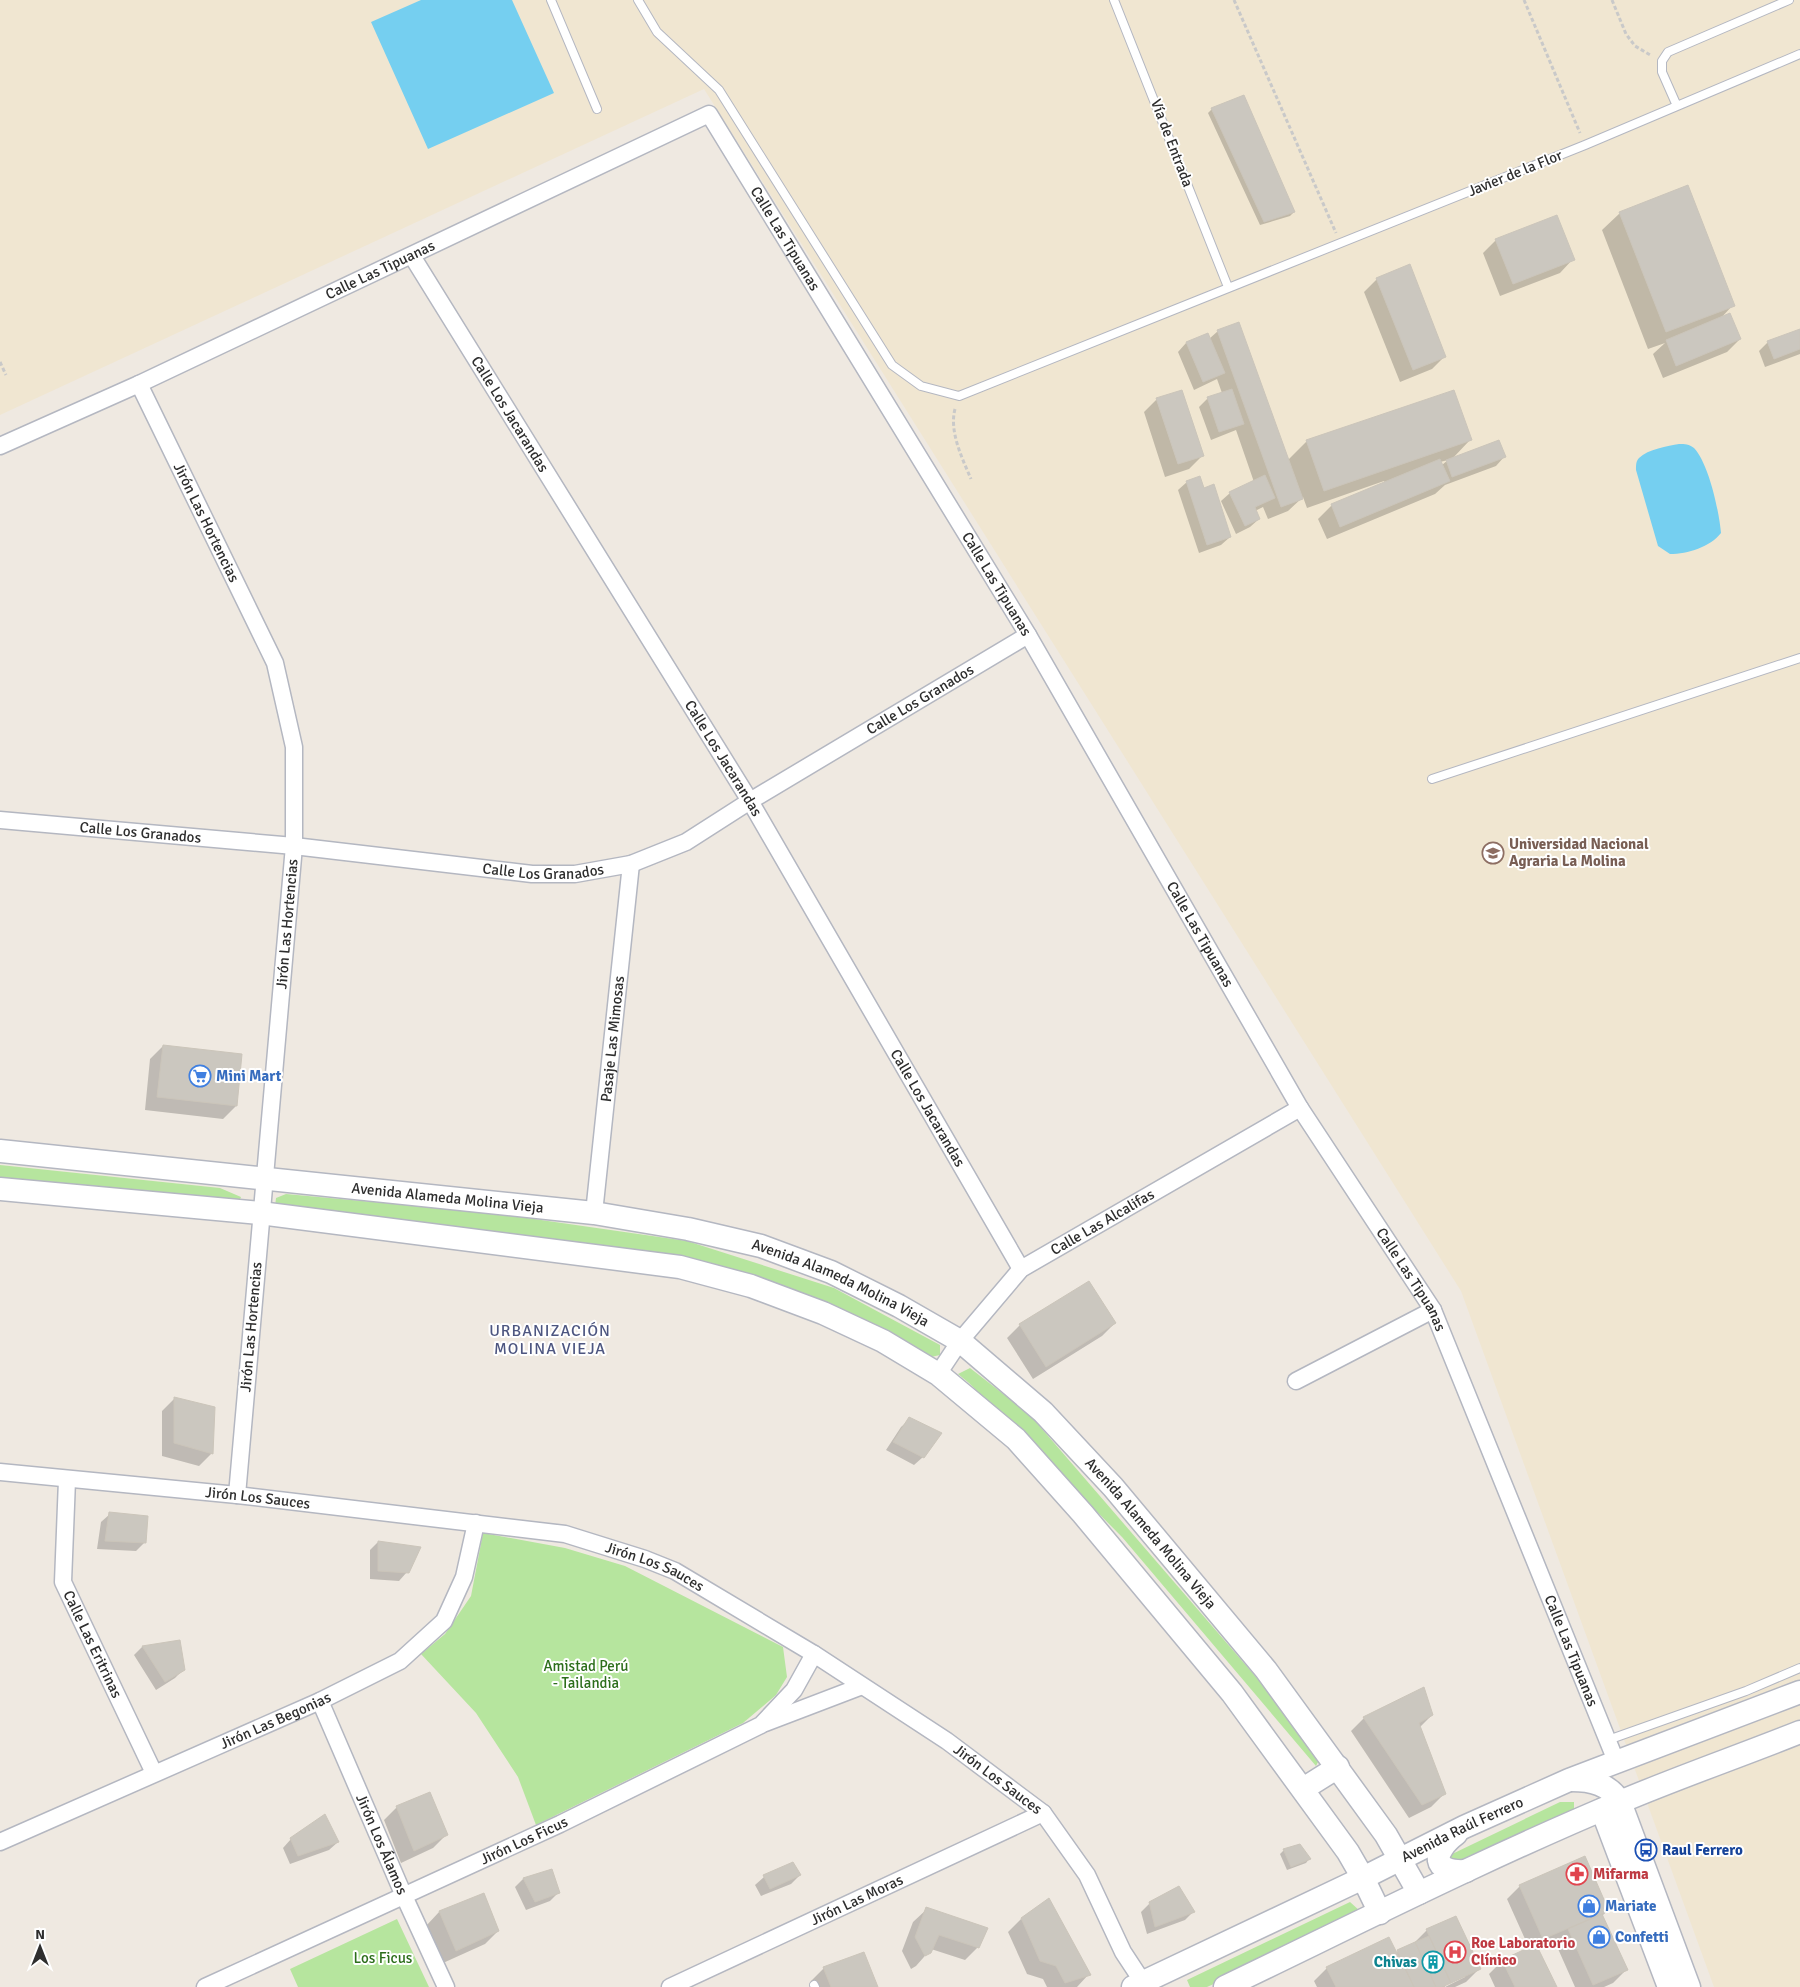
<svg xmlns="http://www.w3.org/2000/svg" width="1800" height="1987" font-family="Signika,sans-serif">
	<rect width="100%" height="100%" fill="#efe9e1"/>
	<!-- education -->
	<path fill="#f0e6d1" d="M0,0h1800v1987h-86l-253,-696 -757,-1202 -704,326z"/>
	<!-- green -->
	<path fill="#b6e59e" d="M0,1165l220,23 21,9 -2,5 -239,-21z
		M286,1194l207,19 194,28 147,47 106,57v10l-9,2 -112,-56 -544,-94 1,-9z
		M970,1368l60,47 277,321 14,20 -5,10 -194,-229 -153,-154 -11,-9z
		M483,1533l82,15 60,18 158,81 4,30 -11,18 -33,28 -207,102 -18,-48 -42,-64 -55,-59 24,-20 26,-38z
		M1560,1802h14v12l-115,54 -11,-12z
		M1350,1902l10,9 -5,9 -148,67h-17l-3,-7z
		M397,1919l32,68h-131l-8,-18z"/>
	<!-- water -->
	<path fill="#75cff0" d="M421,0h91l42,93 -126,56 -57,-127z
		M1679,444c6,0 10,0 15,4 15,16 25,63 27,85 -11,14 -33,21 -51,21l-12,-8 -22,-76c0,-5 0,-9 3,-12 9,-9 29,-12 40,-14z"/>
	<!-- shadow -->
	<path fill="#0003" fill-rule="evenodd" d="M1212,109l82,103 -4,4 -30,9 -52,-112z
		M1620,213l113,92 -13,14 20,20 -13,13 -64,26 -10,-24 12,-11 -17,6 -46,-119z
		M1496,240l77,19 -13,14 -60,23 -17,-43z
		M1377,279l68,77 -13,13 -32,13 -36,-90z
		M1800,330v24l-35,13 -6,-16 9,-9z
		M1218,331l70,129 19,-19 163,-1 -18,19 52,-2 -8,9 -51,19 -10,9 -108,45 -9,-20 14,-14 53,-22 -1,-2 -77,27 -4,-11 -15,14 -20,8 -5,-12 -8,4 4,8 -9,8 -14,7 -15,-33 9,-8 24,-11 -18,-52 -25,10 -12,-33 9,-9 14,-5 -5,-14 -23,11 -16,-38 8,-9 23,-4zM1448,460l-6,5 -2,-3z
		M1157,399l45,57 -13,13 -24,8 -21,-65z
		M1187,482l16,7 27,48 -9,8 -22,8 -21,-63z
		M163,1046l73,60 -13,13 -78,-9 5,-51z
		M1115,1323l-13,13 -69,43 -26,-41 13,-13z
		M175,1398l37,55 -13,13 -37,-10v-45z
		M910,1419l13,38 -9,8 -28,-15 15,-23z
		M110,1514l35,28 -9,9 -39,-2 4,-27z
		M378,1542l29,30 -8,9 -29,-2v-29z
		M179,1641l4,29 -8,8 -19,12 -22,-35 8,-8z
		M1432,1715l-13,13 25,66 -13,13 -22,11 -58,-87 13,-13z
		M397,1807l49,28 -13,13 -32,15 -17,-43z
		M291,1839l47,3 -9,8 -39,14 -7,-16z
		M1299,1846l10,13 -3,4 -19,7 -7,-16 3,-3z
		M551,1871l7,22 -8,8 -24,9 -11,-23 8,-8z
		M800,1875l-9,9 -30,12 -6,-11 9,-8z
		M1520,1886l88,24 -6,6 24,54 -13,13 -9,4h-29l-20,-45 -18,7 18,38h-60l-6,-13 13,-13 27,-13 -22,-49z
		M484,1894l14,37 -13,13 -42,19 -17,-37 13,-14z
		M1150,1903l43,9 -8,8 -38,14 -6,-22z
		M927,1909l51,38 -13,13 -34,-11 -15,17 -5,3 -9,-18 11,-29z
		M1455,1917l24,52 -13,13 -11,5h-138l-3,-6 13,-13 69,-15 17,-9 13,-13zM1465,1975v2l-20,10 -1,-3z
		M1021,1919l68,55 -12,13h-30l-4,-8 -16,-5 -19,-42z
		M824,1968l52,19h-63l-2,-6z"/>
	<!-- building -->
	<path fill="#cbc7bf" stroke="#cbc5ba" d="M1244,95l51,117 -31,10 -53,-114z
		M1688,185l47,121 -69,26 -47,-120z
		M1557,215l18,45 -62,24 -18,-45z
		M1410,264l36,93 -33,13 -37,-92z
		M1730,313l11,26 -65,27 -10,-26z
		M1239,322l64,177 -22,8 -64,-177z
		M1800,329v20l-26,10 -7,-18z
		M1208,333l17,40 -22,9 -17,-40z
		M1232,389l12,35 -25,8 -12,-35z
		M1182,390l22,66 -26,8 -22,-66z
		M1454,390l18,50 -148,51 -18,-51z
		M1499,440l7,17 -54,20 -6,-17z
		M1440,459l10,22 -110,46 -9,-23z
		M1265,475l10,23 -20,9 5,12 -15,7 -16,-34z
		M1200,476l4,12 10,-4 17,53 -24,8 -21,-64z
		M163,1045l79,9 -5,52 -80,-9z
		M1089,1281l27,42 -70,44 -27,-43z
		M174,1397l41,10 -2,47 -39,-11z
		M909,1417l33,16 -18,25 -31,-16z
		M109,1512l39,4 -2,27 -41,-2z
		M378,1541l43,6 -12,26 -31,-2z
		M180,1640l5,30 -20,12 -23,-36z
		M1424,1687l9,28 -14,8 27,71 -24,11 -59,-88z
		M430,1792l18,43 -34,16 -18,-45z
		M325,1814l14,28 -41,14 -8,-18z
		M1300,1844l11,15 -20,8 -8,-18z
		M1585,1856l24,55 -66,28 -24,-54z
		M793,1862l8,13 -31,14 -7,-14z
		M552,1869l8,24 -25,9 -12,-24z
		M1179,1886l16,26 -40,15 -6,-25z
		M484,1893l15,38 -43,20 -17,-40z
		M1049,1898l42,77 -26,8 -9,-17 -16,-5 -19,-43z
		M926,1907l62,21 -9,20 -40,-13 -8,18 -6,3 -10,-19z
		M1602,1914l26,56 -35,15 -25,-56z
		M1456,1916l25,53 -30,14 -25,-54z
		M1429,1936l22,47 -9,4h-6l-21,-45z
		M1389,1937l25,50h-78l-10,-20z
		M1415,1942l21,45h-22l-17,-37z
		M1536,1944l21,43h-42l-13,-27z
		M864,1952l14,35h-47l-8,-20z"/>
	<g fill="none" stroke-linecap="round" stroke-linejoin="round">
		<!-- lane casing -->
		<g stroke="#b4b7c1" stroke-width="10">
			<path id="lane" d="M551,0l46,109
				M638,0l19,32 62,58 173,275 29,21 38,10 626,-251 215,-91
				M1114,0l114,287
				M1677,106l-15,-34v-11l6,-9 121,-52
				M1432,779l368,-121
				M1608,1740l138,-49 54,-23
				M814,1985l1,2"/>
		</g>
		<!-- street casing -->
		<g stroke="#b4b7c1" stroke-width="19">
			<g id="street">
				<path id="s1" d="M412,256l338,545 271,468"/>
				<path id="s2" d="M139,384l136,279 19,84v99l-57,649"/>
				<path id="s3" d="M0,446l139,-62 570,-270 319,521 272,473 133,202 183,451"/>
				<path id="s4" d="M0,820l294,26 238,28h43l56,-10 55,-22 64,-41 278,-166"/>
				<path id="s5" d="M594,1213l37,-349"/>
				<path id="s6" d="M938,1374l22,-33 61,-72 279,-161"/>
				<path d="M1296,1381l137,-71"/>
				<path id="s7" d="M0,1472l237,23 328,39 80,25 30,12 139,83 133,87 96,72 44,62 36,77 23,35"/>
				<path id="s8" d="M67,1480l-4,102 91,191"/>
				<path id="s9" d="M320,1701l84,195 42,91"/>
				<path d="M765,1723l97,-37"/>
				<path id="s10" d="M0,1842l320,-141 80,-40 44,-40 20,-44 12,-54"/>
				<path id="s11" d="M205,1987l355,-163 201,-99 33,-35 20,-36"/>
				<path id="s12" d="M670,1987l373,-174"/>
			</g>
		</g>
		<!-- secondary casing -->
		<g stroke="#b4b7c1" stroke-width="25">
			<g id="secondary">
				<path id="s13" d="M0,1151l594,62 94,16 73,17 70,26 68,34 61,35 83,71 70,75 153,183 120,165 33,58"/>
				<path d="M0,1189l260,24 420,54 71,19 72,27 60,28 55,33 78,65 67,75 149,179 116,159 15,26 17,35"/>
				<path d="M1571,1780c21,0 38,4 49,22l69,185"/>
				<path d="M1303,1789l35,-22"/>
				<path d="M1602,1810l67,177"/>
				<path d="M1456,1834c-24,18 -25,39 10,37"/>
				<path id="s14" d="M1133,1987l230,-109 101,-51 105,-47 231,-88"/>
				<path d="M1225,1987c131,-63 261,-129 395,-185 59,-25 120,-46 180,-70"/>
			</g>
		</g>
		<!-- path -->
		<path stroke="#c9c9c9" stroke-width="3" stroke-dasharray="4 2.5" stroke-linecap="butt" d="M1234,0l102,233
			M1524,0l56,133
			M1612,0l14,34 9,12 17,10
			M0,362l6,13
			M955,409c-6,22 7,49 16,70"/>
		<!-- lane -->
		<use href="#lane" stroke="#fff" stroke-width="8"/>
		<!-- street -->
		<use href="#street" stroke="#fff" stroke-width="16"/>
		<!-- secondary -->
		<use href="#secondary" stroke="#fff" stroke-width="22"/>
	</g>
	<!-- icons -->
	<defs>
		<g id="university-ring" transform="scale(1.125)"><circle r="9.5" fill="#fff" stroke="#8d6e63" stroke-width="1.5"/><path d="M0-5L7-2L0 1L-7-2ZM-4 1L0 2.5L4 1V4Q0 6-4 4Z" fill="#8d6e63"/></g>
		<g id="supermarket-ring" transform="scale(1.125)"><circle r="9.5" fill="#fff" stroke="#3f7fe0" stroke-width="1.5"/><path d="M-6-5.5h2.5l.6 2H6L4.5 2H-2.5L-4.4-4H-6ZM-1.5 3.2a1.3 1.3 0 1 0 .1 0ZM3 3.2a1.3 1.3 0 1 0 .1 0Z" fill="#3f7fe0"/></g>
		<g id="bus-ring" transform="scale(1.125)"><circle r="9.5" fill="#fff" stroke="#1a4fb4" stroke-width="1.5"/><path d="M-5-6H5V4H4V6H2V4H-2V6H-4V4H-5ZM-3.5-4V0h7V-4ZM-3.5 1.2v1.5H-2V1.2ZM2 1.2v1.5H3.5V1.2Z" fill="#1a4fb4"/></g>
		<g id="pharmacy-ring" transform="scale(1.125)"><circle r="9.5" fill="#fff" stroke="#e0444e" stroke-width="1.5"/><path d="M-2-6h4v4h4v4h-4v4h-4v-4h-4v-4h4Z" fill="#e0444e"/></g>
		<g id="shop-ring" transform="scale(1.125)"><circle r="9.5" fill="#fff" stroke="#3f7fe0" stroke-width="1.5"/><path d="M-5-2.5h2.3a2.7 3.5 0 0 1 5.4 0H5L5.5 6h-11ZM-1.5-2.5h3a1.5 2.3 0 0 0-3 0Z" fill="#3f7fe0"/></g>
		<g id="hospital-ring" transform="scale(1.125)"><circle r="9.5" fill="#fff" stroke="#e0444e" stroke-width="1.5"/><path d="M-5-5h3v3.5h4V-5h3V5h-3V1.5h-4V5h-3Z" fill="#e0444e"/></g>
		<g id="building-ring" transform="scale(1.125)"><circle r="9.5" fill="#fff" stroke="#0f9aa8" stroke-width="1.5"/><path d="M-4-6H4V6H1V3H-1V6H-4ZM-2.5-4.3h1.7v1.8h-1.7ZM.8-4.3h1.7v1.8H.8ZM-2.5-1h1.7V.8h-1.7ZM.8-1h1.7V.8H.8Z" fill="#0f9aa8"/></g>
	</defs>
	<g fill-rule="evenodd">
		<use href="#university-ring" x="1493" y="853"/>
		<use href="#supermarket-ring" x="200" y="1076"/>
		<use href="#bus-ring" x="1646" y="1850"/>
		<use href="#pharmacy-ring" x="1577" y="1874"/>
		<use href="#shop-ring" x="1589" y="1906"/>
		<use href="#shop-ring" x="1599" y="1937"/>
		<use href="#hospital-ring" x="1455" y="1952"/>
		<use href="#building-ring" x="1433" y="1962"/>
	</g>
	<g text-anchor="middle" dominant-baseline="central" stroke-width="4" stroke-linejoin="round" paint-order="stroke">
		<!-- street labels -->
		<g font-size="15" fill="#2e2e2e" stroke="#fff">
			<text transform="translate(1172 143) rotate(69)">Vía de Entrada</text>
			<text transform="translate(1515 173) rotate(-22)">Javier de la Flor</text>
			<text stroke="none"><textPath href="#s3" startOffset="929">Calle Las Tipuanas</textPath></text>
			<text stroke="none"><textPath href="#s3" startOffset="419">Calle Las Tipuanas</textPath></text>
			<text stroke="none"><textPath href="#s1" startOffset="186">Calle Los Jacarandas</textPath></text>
			<text stroke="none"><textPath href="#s2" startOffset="154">Jirón Las Hortencias</textPath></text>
			<text stroke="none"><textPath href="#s3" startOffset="1334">Calle Las Tipuanas</textPath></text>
			<text stroke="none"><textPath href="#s4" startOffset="968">Calle Los Granados</textPath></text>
			<text stroke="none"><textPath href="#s1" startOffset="591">Calle Los Jacarandas</textPath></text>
			<text stroke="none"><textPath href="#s4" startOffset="141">Calle Los Granados</textPath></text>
			<text stroke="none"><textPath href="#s4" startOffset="546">Calle Los Granados</textPath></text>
			<text transform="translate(287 924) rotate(-85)">Jirón Las Hortencias</text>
			<text stroke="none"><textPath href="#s3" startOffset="1739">Calle Las Tipuanas</textPath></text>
			<text stroke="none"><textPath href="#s5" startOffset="175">Pasaje Las Mimosas</textPath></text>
			<text stroke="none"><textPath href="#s1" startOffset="996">Calle Los Jacarandas</textPath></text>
			<text stroke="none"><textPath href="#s13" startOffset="450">Avenida Alameda Molina Vieja</textPath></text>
			<text stroke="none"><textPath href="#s6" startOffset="228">Calle Las Alcalifas</textPath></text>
			<text stroke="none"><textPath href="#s3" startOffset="2144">Calle Las Tipuanas</textPath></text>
			<text stroke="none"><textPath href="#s13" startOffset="855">Avenida Alameda Molina Vieja</textPath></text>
			<text transform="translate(251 1327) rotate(-85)">Jirón Las Hortencias</text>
			<text stroke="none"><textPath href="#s7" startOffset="259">Jirón Los Sauces</textPath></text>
			<text stroke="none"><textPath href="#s13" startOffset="1260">Avenida Alameda Molina Vieja</textPath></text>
			<text stroke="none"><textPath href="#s7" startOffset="664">Jirón Los Sauces</textPath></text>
			<text stroke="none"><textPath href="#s8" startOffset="171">Calle Las Eritrinas</textPath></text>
			<text stroke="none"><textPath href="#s3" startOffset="2549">Calle Las Tipuanas</textPath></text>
			<text stroke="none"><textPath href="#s10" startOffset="301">Jirón Las Begonias</textPath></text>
			<text stroke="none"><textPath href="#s7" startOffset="1069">Jirón Los Sauces</textPath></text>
			<text stroke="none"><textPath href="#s14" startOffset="365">Avenida Raúl Ferrero</textPath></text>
			<text stroke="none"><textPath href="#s11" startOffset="351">Jirón Los Ficus</textPath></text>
			<text stroke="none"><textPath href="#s9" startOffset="156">Jirón Los Álamos</textPath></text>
			<text stroke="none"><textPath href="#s12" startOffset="206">Jirón Las Moras</textPath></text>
		</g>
		<!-- education labels -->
		<g font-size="15" font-weight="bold" fill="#785e54" stroke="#fff" text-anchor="start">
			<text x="1509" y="844">Universidad Nacional<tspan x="1509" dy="17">Agraria La Molina</tspan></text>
		</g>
		<!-- shop labels -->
		<g font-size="15" font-weight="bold" fill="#366cbe" stroke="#fff" text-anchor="start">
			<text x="216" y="1076">Mini Mart</text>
			<text x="1605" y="1906">Mariate</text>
			<text x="1615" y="1937">Confetti</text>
		</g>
		<!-- park labels -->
		<g font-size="15" fill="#2c6e1b" stroke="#fff">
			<text x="586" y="1666">Amistad Perú<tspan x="586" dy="17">- Tailandia</tspan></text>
			<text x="383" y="1958">Los Ficus</text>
		</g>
		<!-- transit labels -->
		<g font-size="15" font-weight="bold" fill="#164399" stroke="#fff" text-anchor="start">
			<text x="1662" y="1850">Raul Ferrero</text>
		</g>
		<!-- health labels -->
		<g font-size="15" font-weight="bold" fill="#be3a42" stroke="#fff" text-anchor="start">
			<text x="1593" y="1874">Mifarma</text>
			<text x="1471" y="1943">Roe Laboratorio<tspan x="1471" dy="17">Clínico</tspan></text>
		</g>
		<!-- culture labels -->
		<g font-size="15" font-weight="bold" fill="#0d838f" stroke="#fff" text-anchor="end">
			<text x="1417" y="1962">Chivas</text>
		</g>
		<!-- neighbourhood labels -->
		<g font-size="16" letter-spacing="1" fill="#4d5680" stroke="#fff">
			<text x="550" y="1331">URBANIZACIÓN<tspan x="550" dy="18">MOLINA VIEJA</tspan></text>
		</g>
	</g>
	<!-- north arrow -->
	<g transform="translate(40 1947)" stroke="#ffffff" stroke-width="4" paint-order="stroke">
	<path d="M0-4L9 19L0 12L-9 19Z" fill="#2e2e2e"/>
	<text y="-8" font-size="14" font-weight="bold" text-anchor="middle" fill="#2e2e2e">N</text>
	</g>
</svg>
